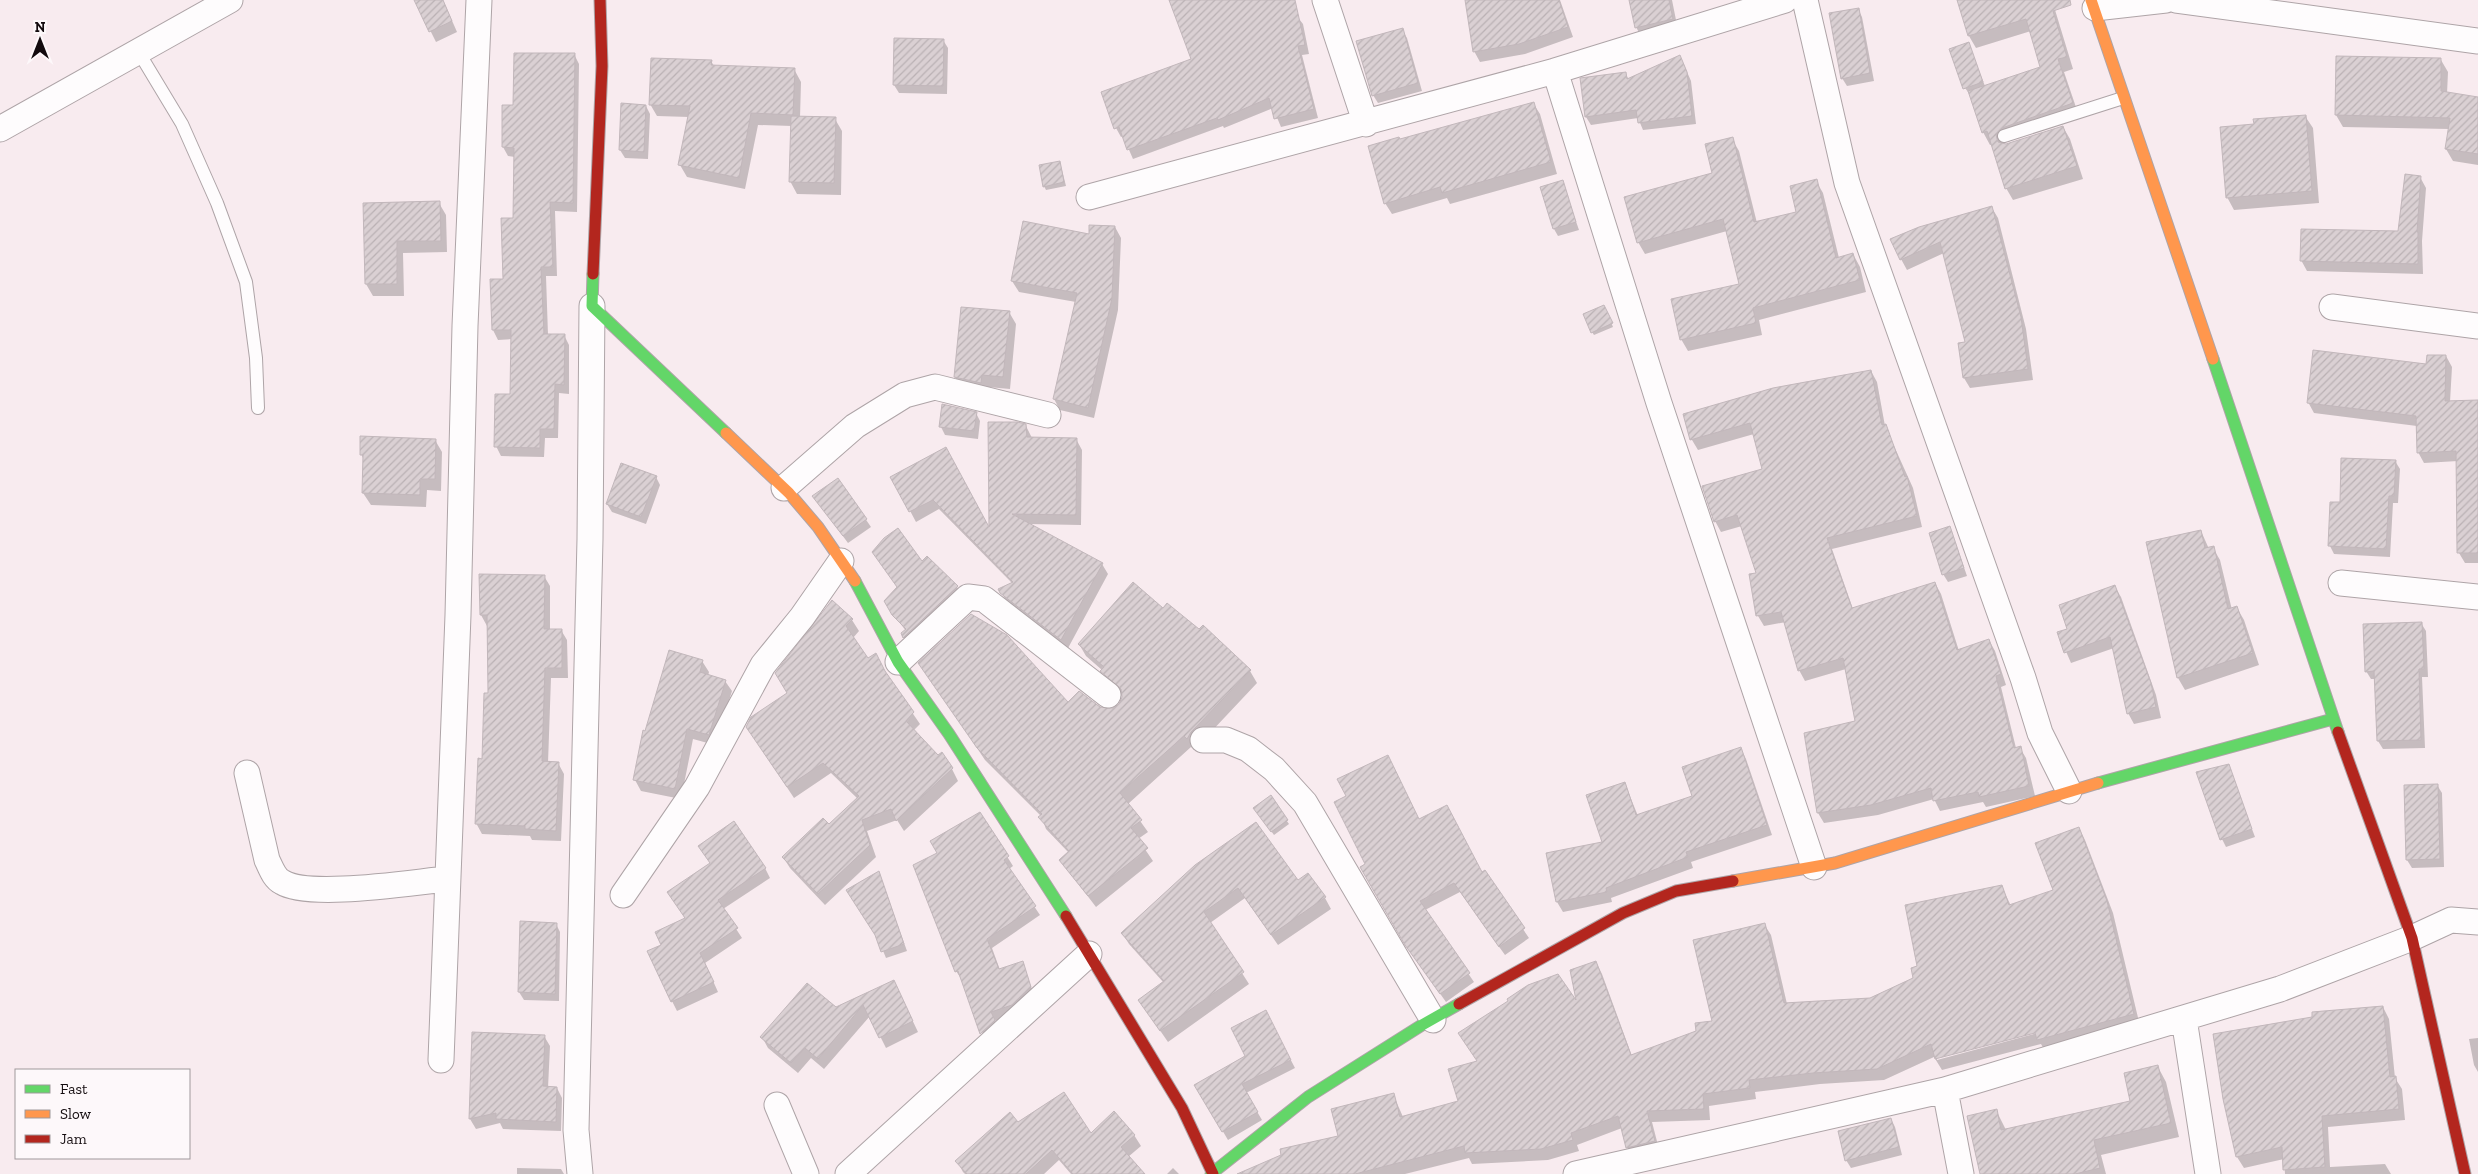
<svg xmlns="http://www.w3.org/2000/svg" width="2478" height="1174" font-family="'Zilla Slab',serif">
	<defs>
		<pattern id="building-hatch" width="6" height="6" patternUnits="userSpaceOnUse" patternTransform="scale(1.25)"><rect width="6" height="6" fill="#dad0d3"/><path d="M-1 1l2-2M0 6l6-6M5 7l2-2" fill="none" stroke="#bab1b4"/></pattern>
	</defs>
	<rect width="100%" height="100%" fill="#f8ebef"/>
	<!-- shadow -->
	<path fill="#0003" fill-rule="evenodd" d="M415,0h28l14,32 -21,10z
		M1170,0h114l19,24 6,30 -7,1 16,63 -37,9 -8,-19 -49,20 -1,-2 -90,33 -10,-23 -2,1 -5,-9 76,-68z
		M1466,0h94l13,37 -48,17 -45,8 -6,-11z
		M1630,0h42l6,30 -36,8 -6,-11z
		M1958,0h94l21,69 -9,3 15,44 -70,24 -6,4 4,1 56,-18 7,12 13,40 -70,21 -7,-12 -13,-44 -3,1 -7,-13 -12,-36 -6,-8 3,-45 17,43 57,-18 -11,-37 -55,17 -7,-12z
		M1858,9l4,8 12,64 -27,5 -5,-8z
		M1402,30l5,8 15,53 -44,12 -5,-8z
		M943,40l5,8 -1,46 -48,-1 -5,-8z
		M574,54l5,10 -2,148 -22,-1 2,65h-11l2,59h16l5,10v49l-10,-1 -1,45h-13l-1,19 -43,-1 -5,-10 15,-51 1,-56 -14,1 -5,-10 -2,-49 14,-1 9,-61 1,-62 -7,-1 -5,-9 1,-41h11z
		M2441,60l7,12 -1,22 31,4v67l-25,-4 -7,-12 3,-20 -106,-2 -7,-12z
		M711,61l3,5 80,3 7,13 -1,36 35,1 7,12 -1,64 -44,-1 -7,-13 2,-55 -34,-1 -13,64 -58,-12 -7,-12 9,-48 -32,-1 -7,-12z
		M1684,65l7,16 5,43 -53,6 -5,-12 -47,7 -5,-8 -5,-38 44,-6 4,7z
		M1533,103l7,11 17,60 -107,30 -3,-6 -55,16 -7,-11 15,-63z
		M646,106l4,8 -2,45 -23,-1 -5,-8z
		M2305,116l8,12 6,75 -85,7 -7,-13 28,-72z
		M1732,139l7,12 18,72 41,-10 18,-32 7,12 16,65 14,-4 7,13 6,25 -107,28 3,15 -74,16 -7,-12 59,-54 -13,-54 -82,23 -7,-12 75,-68z
		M1060,162l6,24 -20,4 -2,-4z
		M2420,177l6,11 -4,53 1,33 -116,-3 -6,-11 98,-27z
		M1562,181l17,49 -21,6 -4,-7z
		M439,203l7,12 1,37 -44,1 1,43h-31l-7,-12 -2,-80z
		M1992,208l6,10 28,111 7,51 -63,8 -6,-10 2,-35 -22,-90 -37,17 -6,-11z
		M1115,227l6,11 -3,72 -24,108 -34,-8 -6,-11 22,-97 -57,-10 -7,-11 78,-45z
		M1606,310l7,17 -19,8 -2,-3z
		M1009,312l7,12 -6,65 -22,-2 -1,8 -25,-6 -7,-12z
		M2446,356l6,11 -2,35 28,-1v162h-13l-6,-10 -1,-92 -34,2 -6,-11 -1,-26 -103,-13 -6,-11 120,-36z
		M1871,371l6,11 8,44 28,62 9,39 -90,22 21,60 82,-26 6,11 18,57 30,-11 6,11 11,34 -5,2 15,61h4l6,10 9,38 -49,11 -3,-5 -43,9 -6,-12 -56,16 -54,8 -6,-10 -13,-80 52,-11 -11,-53 -41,12 -6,-11 -13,-48 -22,4 -6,-10 -7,-41 7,-1 -16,-48 -21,6 -6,-11 48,-51 -9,-36 -56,16 -6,-10 -8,-25z
		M976,413l4,8 -2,18 -33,-4 -4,-8z
		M1026,426l6,12 44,1 6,11 -1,75 -53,-1 74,40 6,10 -41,76 -59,-46 -8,-14 12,-7 -73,-74 -23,13 -24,-45 98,54z
		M435,440l7,12 -1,39 -14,-1 -1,17 -55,-2 -8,-12 1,-33 -3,-6z
		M2395,461l5,8 -2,34h-5l-3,54 -56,-3 -4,-8 11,-43z
		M656,477l4,8 -14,39 -34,-12 -5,-8z
		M838,479l33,48 -23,16 -34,-46z
		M1950,527l17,49 -19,6 -5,-8z
		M2201,531l8,18 4,-1 7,12 12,50 5,-2 7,12 15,45 -74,25 -7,-12 -30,-135z
		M922,563l35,24 5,7 -54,50 -6,-10 4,-3 -13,-17 5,-26z
		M481,575l63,1 6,10v44h11l6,10 1,38h-17l-3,85h10l6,11 -3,67 -29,-1 -2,-4 -48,-2 -6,-11 13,-129 -2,-68 -6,-11z
		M2115,587l6,10 35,98 5,23 -27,6 -6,-11 -14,-65 -43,15 -13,-30 11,-4z
		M1163,610l36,20 4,-3 47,44 7,12 -63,67 -3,-3 -63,57 20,28 -10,7 15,22 -57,46 -36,-47 9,-7 -23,-24 -5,-13 -56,-56 -65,-97 148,41 12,-11 25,17 9,-1 7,-5 2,-8 -15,-14 -6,-12 -16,-14 -7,-12z
		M852,620l7,11 -6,7 15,22 19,16 33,48 -7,7 39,38 6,12 -54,50 -7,-11 -30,11 9,26 -51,48 -35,-37 -7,-11 46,-31 29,-27 -27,-26 -37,25 -47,-71 41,-34 -11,-20z
		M2421,623l5,8 2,46h-6l3,71 -42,1 -5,-8 -3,-62h-4l-5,-8z
		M702,661l7,11 -1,4 17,5 7,10 -17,54 -22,-6 -12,60 -40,-8 -6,-11 11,-48z
		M1741,749l5,10 26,76 -81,27 2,6 -82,30 1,4 -49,10 -6,-10 46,-59 22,-59 13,32 56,-19z
		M2228,765l27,72 -29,10 -4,-8z
		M2437,785l5,8 2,74 -32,1 -5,-8z
		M1270,797l19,27 -15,11 -17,-23z
		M980,813l33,53 -4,3 31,46 -48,33 8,22 22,-7 13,34 -18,17 -22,7 4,9 -13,12 -24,-62 -6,-9 -18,-117z
		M1419,820l63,54 2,-2 45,66 -24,17 -45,-63 -35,18 49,72 -28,20 -34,-48z
		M2079,828l6,12 28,73 27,113 -95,25 -4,-7 -99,26 -8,-13 -50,23 -64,4 -65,8 1,7 -47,7 1,14 -58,2 8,31 -26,6 -7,-12 -5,-19 -45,17 2,6 -31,9 -76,4 -3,-6 -64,16h-165l99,-37 54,-43 10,23 57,-15 18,-41 100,-56 18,-43 6,12 30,82 66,-24 15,-10 51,-98 7,11 16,69 83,-5 45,-20 4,-12 83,-80 9,19 44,-15zM2041,1030v2l-104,28v-3z
		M1196,866l102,16 27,16 6,11 -53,36 -33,-47 -35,25 39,61 -81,58 -29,-42 25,-17 -35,-39 -7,-11z
		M765,868l5,10 -47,31 19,29 -37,25 13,29 -41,19 -5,-10 -10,-55 24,-27z
		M879,873l28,78 -21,7 -9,-22z
		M556,924l4,8 -1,69 -35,-1 -5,-8z
		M899,992l19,40 -32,16 -16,-32 -46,53 -13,-11 -13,15 -30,-25 -6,-11 74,-28z
		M2383,1007l6,12 6,59 7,11 3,31 -77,7 2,40 55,-3 6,10h-106l-1,-15 -40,9 -7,-11z
		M1270,1020l25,48 -49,25 16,27 -34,20 -32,-54 51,-30z
		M474,1033l70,3 6,10 -2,42h9l5,10 -1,33 -58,-2 -3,-6 -24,6 -6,-10z
		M2478,1038v34l-4,-7 -5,-26z
		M2158,1067l8,15 13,55 -78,18 5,19h-125l15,-64 10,20 125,-28z
		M1891,1119l4,8 7,28 -51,13 -5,-8z
		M1018,1123l72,12h44l7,11 -13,11 15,17h-72l-12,-14 -15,14h-79l-2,-2 -6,-11z
		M517,1168l44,1 3,5h-47z
		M1173,1168l6,6h-12z"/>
	<!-- building -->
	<path fill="url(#building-hatch)" stroke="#c2b7bb" d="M414,0h29l9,21 -23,11z
		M1169,0h126l10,45 -7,1 16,63 -40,10 -5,-21 -51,22 -1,-2 -90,32 -8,-23 -5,2 -13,-37 90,-33z
		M1465,0h94l9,27 -49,17 -46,8z
		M1629,0h40l4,19 -38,9z
		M1957,0h113l1,5 -18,6 14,46 -9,2 15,44 -71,25 -6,7 2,7 8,2 57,-18 14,40 -72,23 -18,-58 -5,2 -14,-42 72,-24 -14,-48 -58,17z
		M1859,8l11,65 -29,6 -12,-66z
		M1403,28l15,55 -46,13 -16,-55z
		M894,38l50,1 -1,47 -50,-1z
		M1969,42l14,40 -20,7 -14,-40z
		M514,53h61l-2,150 -23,-1 3,65h-12l3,67h21l-1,51 -9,-1 -1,45h-14v19l-46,-1 1,-53h15l1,-64h-19l-2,-51h13l-2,-61h12l1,-70 -12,-1v-42h11z
		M1680,55l7,17 5,44 -54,7 -2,-13 -51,7 -5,-39 46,-6 1,7z
		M2336,56l105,2v33l37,6v57l-33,-5 5,-31 -115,-3z
		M651,58l61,2 -1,5 84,3 -2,47 -42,-2 -12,65 -61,-13 12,-59 -41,-1z
		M1534,102l17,60 -109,31 -2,-6 -56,17 -16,-58 31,-9 1,2z
		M621,103l25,2 -2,47 -25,-2z
		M2306,115l6,76 -86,7 -6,-71 34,-3 -1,-5z
		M791,116l45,1 -2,66 -45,-1z
		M1733,137l21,85 42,-10 -6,-26 27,-7 19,79 17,-5 7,27 -107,28 3,15 -76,17 -9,-41 68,-15 -16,-65 -86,24 -13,-46 88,-24 -7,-29z
		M1060,161l4,21 -21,5 -4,-22z
		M2405,174l16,2 -4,56h1v32l-118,-3 1,-32 97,2z
		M1563,180l13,42 -23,7 -13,-42z
		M440,201l1,40h-44v43h-32l-2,-81z
		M1992,206l29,111 7,52 -65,9 -5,-35 7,-1 -25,-100 -40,18 -10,-21 29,-12z
		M1023,221l66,13v-9l26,1 -3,72 -24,110 -35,-9 24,-106 -66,-12z
		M1604,305l9,18 -22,10 -8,-19z
		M961,307l49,4 -7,66 -21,-2 -1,8 -27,-6z
		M2313,350l113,14 1,-9h19l-1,46 33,-1v153h-21l-1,-102 -39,2 -1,-37 -109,-13z
		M1871,370l11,55 4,-1 19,53 2,-1 10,40 -90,22 25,70 83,-26 22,68 32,-11 12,35 -5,2 18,72 7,-2 8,40 -50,11 -1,-5 -45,9 -2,-13 -60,17 -54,8 -13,-80 51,-12 -12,-63 -45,13 -17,-59 -25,4 -7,-42 7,-1 -19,-58 -23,7 -12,-36 60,-17 -12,-46 -60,17 -7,-26 90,-26z
		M942,404l35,8 -3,19 -35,-4z
		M988,422h29l9,2 1,13 50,1 -1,77 -64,-1 91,49 -42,77 -61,-47 -2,-4 15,-7 -80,-82 -24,12 -19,-35 56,-30 43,80z
		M360,436l76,3 -1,40h-15v16l-58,-2 1,-38h-3z
		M2341,458l55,2 -2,36h-5l-3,53 -58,-3 2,-44h10z
		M621,463l36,13 -16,41 -35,-13z
		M838,478l29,41 -24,17 -31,-40z
		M1950,526l14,42 -22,7 -13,-42z
		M898,528l24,33 5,-5 31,30 -55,52 -2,-5 5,-4 -14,-14 -8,-14 13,-14 -25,-35 12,-14z
		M2201,530l4,18 9,-2 14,63 9,-3 16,47 -76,25 -31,-136z
		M479,574l66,1 -1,54h18v39h-17l-3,93 17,1 -3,69 -31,-2v-3l-50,-2 3,-66 4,1 2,-66h4l-1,-78h-7z
		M1133,582l30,26 4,-5 32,26 4,-4 48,45 -60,62 -4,7 -3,-3 -64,57 22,27 -11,8 17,20 -60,48 -29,-36 10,-9 -31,-34 4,-3 -65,-66 -59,-85 53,-49 36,21 61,67 11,-11 21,16 13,1 6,-4 3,-7 -1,-8 -21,-18 4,-4 -26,-23z
		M2115,585l36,98 5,24 -29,7 -17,-77 -46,16 -7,-21 10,-3 -8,-24z
		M832,600l21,19 -7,7 22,32 8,-5 9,18 29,41 -8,9 32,34 4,-3 11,16 -57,53 -5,-12 -29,11 8,25 -52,49 -36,-37 41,-39 6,6 30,-28 -36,-33 -36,24 -41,-60 5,-10 36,-24 -12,-20z
		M2422,622l2,47h-5l2,71 -44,1 -3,-70 -9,1 -2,-48z
		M669,650l34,10 -3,12 26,8 -17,55 -22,-6 -12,60 -42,-9 10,-50 2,1z
		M1741,747l26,78 -81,27 2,5 -82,31 1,4 -51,10 -10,-49 56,-11 -16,-47 39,-13 11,33 56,-19 -10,-29z
		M1388,755l31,64 28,-14 35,67 3,-2 40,58 -26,19 -45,-64 -34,18 50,72 -30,21 -35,-49 -37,-64 -8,-14 5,-3 -31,-62 12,-6 -9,-17z
		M2229,764l23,65 -32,11 -24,-68z
		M2438,784l2,75 -34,1 -2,-75z
		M1271,795l17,25 -17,12 -18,-24z
		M980,812l29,44 -5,4 32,46 -49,33 12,30 24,-8 8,26 -19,18 -21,7 4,8 -15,14 -22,-63 -3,1 -42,-107 24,-12 -7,-12z
		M734,821l32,47 -48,32 20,28 -38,25 14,29 -43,20 -24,-51 14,-6 -6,-13 30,-14 -18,-26 43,-29 -12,-17z
		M1256,822l42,58 10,-7 18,24 -55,38 -33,-47 -34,24 40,60 -84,59 -22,-31 26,-19 -43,-48 74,-68z
		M2079,827l28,74 27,113 -97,26 -2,-7 -100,26 -4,-15 -54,25 -64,4 -64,7 1,8 -47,6 1,15 -57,2 8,30 -29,7 -8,-32 -47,17 2,7 -32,9 -76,4 -1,-7 -109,28h-118l44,-19 -1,-6 58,-13 -7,-27 63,-16 6,24 58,-16 -10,-32 29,-8 -19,-28 50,-32 -1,-2 21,-14 30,-11 18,26 -6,-30 26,-9 35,94 65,-24 -1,-8 17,-2 -19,-81 72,-17 19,80 86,-5 43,-20 -2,-10 6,-2 -12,-61 97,-20 7,20 44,-15 -18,-47z
		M879,871l25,73 -23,8 -6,-17 -29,-45z
		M520,921l37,2 -2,71 -37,-2z
		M894,980l19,41 -34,17 -16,-33 -45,54 -13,-11 -14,15 -31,-26 47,-54 29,24z
		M2383,1006l7,71 6,-1 3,33 -77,7 3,51 -42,3 -1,-23 -46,10 -13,-58 -10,-65 99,-17v-5z
		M1266,1010l25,50 -49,24 16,28 -36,20 -28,-47 51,-29 -14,-28z
		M472,1032l73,3 -2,51 14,1 -1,35 -60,-3v-6l-27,6z
		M2158,1065l13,58 -77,17 6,28 -25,6h-95l-13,-58 30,-7 4,21 129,-29 -6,-28z
		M1064,1092l27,41 23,-22 21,24 -14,12 24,27h-72l-21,-24 -26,24h-59l-12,-13 55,-49 8,10z
		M1891,1118l8,29 -54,14 -7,-30z"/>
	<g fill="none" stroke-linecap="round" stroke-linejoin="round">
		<!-- lane casing -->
		<g stroke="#aea4a7" stroke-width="14">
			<path id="lane" d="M138,51l44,73 35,79 29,79 10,76 2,50
				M2004,136l119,-38"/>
		</g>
		<!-- street casing -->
		<g stroke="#aea4a7" stroke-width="27">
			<path id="street" d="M1325,0l41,124
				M1805,0l42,183 176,495 17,55 29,58
				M2176,0l302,41
				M2095,8l71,-8
				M1555,71l104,332 155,464
				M0,129l230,-129
				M1089,197l466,-126 230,-71
				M2332,307l146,19
				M784,488l71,-62 50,-31 30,-8 113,28
				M2341,583l137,14
				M898,662l70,-65 16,2 124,96
				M1203,740h23l22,9 26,20 31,34 128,217
				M247,773l20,87c4,8 7,18 15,22 27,17 131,0 165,-3
				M623,895l74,-108 66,-122 39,-48 39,-56
				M2184,1019l24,155
				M441,1060l17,-445 7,-289 14,-326
				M1945,1090l16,84
				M777,1105l29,69
				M580,1174l-4,-44 14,-591 2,-233
				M848,1174l241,-220
				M1576,1174l369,-84 335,-101 132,-51 39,-18 27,2"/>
		</g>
		<!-- fast casing -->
		<g stroke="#aea4a7" stroke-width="13">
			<path id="fast" d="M593,274l-1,32 134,127
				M2213,359l125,373
				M855,581l43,81 51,72 117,182
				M2098,783l235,-64
				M1211,1174l97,-77 114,-72 37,-21"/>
		</g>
		<!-- slow casing -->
		<g stroke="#aea4a7" stroke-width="13">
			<path id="slow" d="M2091,0l122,359
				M726,433l63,60 29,34 37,54
				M1733,881l102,-18 263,-80"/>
		</g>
		<!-- jam casing -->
		<g stroke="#aea4a7" stroke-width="13">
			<path id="jam" d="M593,274l9,-208 -2,-66
				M2338,732l74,206 53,236
				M1066,916l116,192 31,66
				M1459,1004l164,-91 53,-22 57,-10"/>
		</g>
		<!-- lane -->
		<use href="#lane" stroke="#fefcfd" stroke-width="12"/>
		<!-- street -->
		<use href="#street" stroke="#fefcfd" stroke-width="25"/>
		<!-- fast -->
		<use href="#fast" stroke="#63d668" stroke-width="11"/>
		<!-- slow -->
		<use href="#slow" stroke="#ff974d" stroke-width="11"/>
		<!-- jam -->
		<use href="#jam" stroke="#b3261e" stroke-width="11"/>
	</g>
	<!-- legend -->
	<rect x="15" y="1069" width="175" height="90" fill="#fdf8fa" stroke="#9f999c"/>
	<rect x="25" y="1085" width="25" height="8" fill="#63d668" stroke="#9f999c"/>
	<text x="60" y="1094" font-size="15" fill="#130b0e">Fast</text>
	<rect x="25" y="1110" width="25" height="8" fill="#ff974d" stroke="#9f999c"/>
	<text x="60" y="1119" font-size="15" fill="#130b0e">Slow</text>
	<rect x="25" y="1135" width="25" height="8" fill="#b3261e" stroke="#9f999c"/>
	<text x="60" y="1144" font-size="15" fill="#130b0e">Jam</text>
	<!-- north arrow -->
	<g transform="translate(40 40)" stroke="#fdf8fa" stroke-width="4" paint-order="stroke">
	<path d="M0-4L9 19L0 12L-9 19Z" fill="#130b0e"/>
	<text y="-8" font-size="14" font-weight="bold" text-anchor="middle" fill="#130b0e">N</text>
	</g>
</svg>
